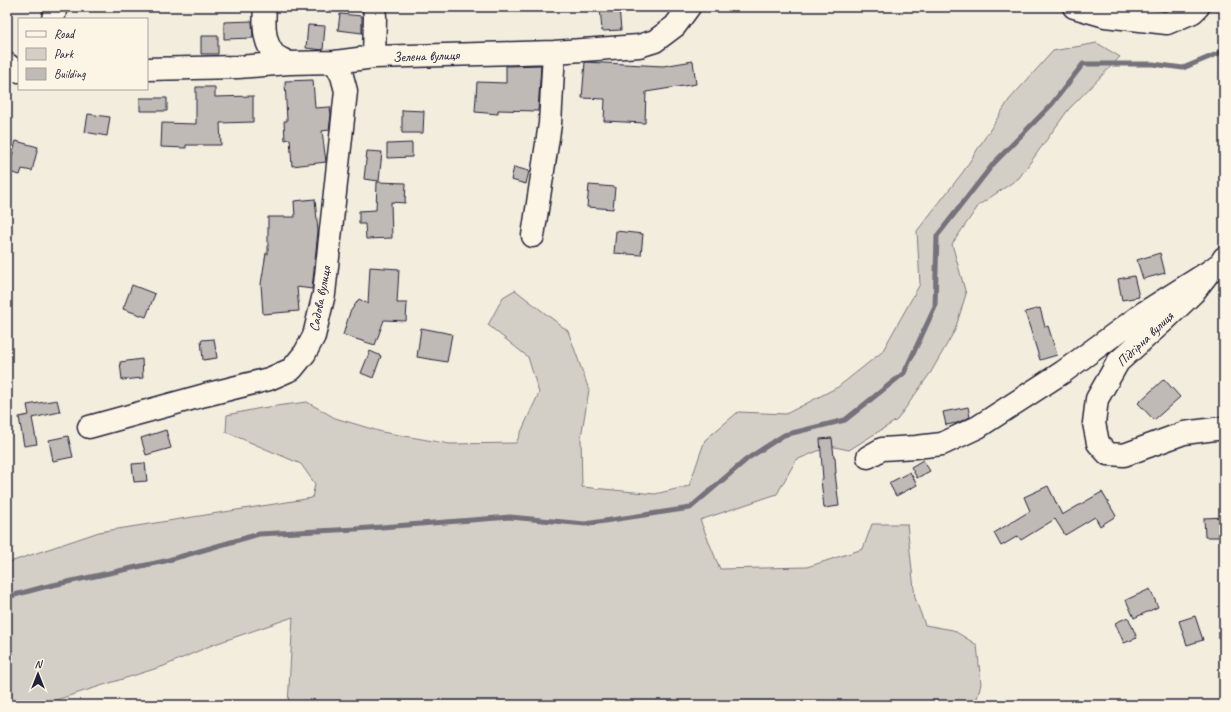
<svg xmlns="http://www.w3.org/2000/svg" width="1231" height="712" font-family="Caveat,sans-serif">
	<rect width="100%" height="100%" fill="#f3edde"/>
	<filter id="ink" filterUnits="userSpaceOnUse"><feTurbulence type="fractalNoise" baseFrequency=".025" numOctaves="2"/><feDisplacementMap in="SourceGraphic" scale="8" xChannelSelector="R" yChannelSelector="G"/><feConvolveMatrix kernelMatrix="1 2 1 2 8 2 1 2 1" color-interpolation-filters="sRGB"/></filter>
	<g filter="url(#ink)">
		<!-- green -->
		<path fill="#d4cfc6" stroke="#7b7880" d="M1097,43l23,14 -52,53 -49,68 -40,27 -27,39 14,50 -11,36 -24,42 -34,48 -48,30 -19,-4 -34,14 -19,34 -77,26 20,49 87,-2 56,-18 9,-25h35l8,74 10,27 28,5 24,15 4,39 -6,21h-687l5,-88 -81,28 -48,21 -124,39h-33v-142l92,-31 213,-34 3,-14 -14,-20 -75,-32 1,-17 34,-7 46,-6 28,16 47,14 68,12 66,-1 23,-50 -11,-36 -40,-32 15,-28 12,-7 53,41 21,59 -8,47 1,50 73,7 34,-8 16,-46 33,-28 48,2 52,-27 44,-35 38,-68 -3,-53 46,-59 46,-72 44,-49z"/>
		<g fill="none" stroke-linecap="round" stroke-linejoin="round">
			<!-- stream -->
			<path stroke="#75727b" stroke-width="5" d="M7,597l37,-10 121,-26 94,-27 97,-5 154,-12 75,7 105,-16 57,-49 37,-24 61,-15 59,-47 31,-66 2,-71 57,-73 58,-59 31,-40h70l30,4 41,-17"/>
		</g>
		<!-- building -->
		<path fill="#bfbab6" stroke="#22223b" d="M600,7h19l2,23 -19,1z
			M340,14l22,2v17l-24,-3z
			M252,21l1,17 -29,1v-17z
			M308,25l17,1 -2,24 -17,-2z
			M201,36h17v18h-17z
			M693,61l3,23 -50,8 -1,31 -41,-2 1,-22 -23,-1 3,-36 78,4z
			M541,65l-3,46 -40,-1v4l-23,-2 2,-30 29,1v-17z
			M313,80l2,28 15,-1 1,8 -2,15 -7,1 4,31 -34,4 -2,-27 -5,1 -1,-19h3l-2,-40z
			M196,87h19v10l38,-1v26l-33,1 1,22h-35v3l-25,-1 1,-24 34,1z
			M140,98h27v13h-27z
			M402,110l22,1 -1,22h-21z
			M88,114l22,3 -3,19 -22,-4z
			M16,141l22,6 -6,24 -10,-2 -2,6 -12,-3z
			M412,143v14l-25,1v-14z
			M367,151l15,1 -3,29 -15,-2z
			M514,167l15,4 -3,13 -15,-4z
			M377,182l29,1 -1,20 -14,-1 1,36 -26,1 -1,-15h-6v-13l17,-1z
			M589,185l26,2 -2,22 -26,-2z
			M315,199l3,32 -6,58 -15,-2 2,24 -36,3 -2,-30 5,-31 2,1v-37h27l-1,-16z
			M616,231l27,3 -2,21 -27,-2z
			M1160,253l5,20 -22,6 -6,-19z
			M370,267l29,2 -2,34h10l-1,18 -22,-1 -9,25 -32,-10 7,-23 9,-13 9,5z
			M1134,276l5,21 -17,3 -4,-21z
			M132,285l23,9 -9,23 -23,-8z
			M1040,308l5,19 3,-1 9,29 -17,5 -15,-48z
			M421,328l31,6 -5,28 -30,-5z
			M214,339l3,19 -14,2 -2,-20z
			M370,351l11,5 -8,22 -12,-5z
			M142,359l1,19 -21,2 -2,-18z
			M1164,379l16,18 -26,23 -16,-17z
			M57,400l3,12 -28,6 5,26 -13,2 -5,-29 10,-2 -2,-10z
			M968,407l2,10 -13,6 -11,2 -3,-13z
			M166,430l5,18 -25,7 -5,-17z
			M68,436l5,21 -20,4 -4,-21z
			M832,438l2,19h1l1,16h-1l4,33 -15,2 -3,-29h2l-3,-40z
			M923,460l7,11 -13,7 -6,-11z
			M145,463l2,18 -13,1 -2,-18z
			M910,472l7,13 -21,11 -7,-13z
			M1048,486l14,29 40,-23 14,24 -16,10 -5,-9 -30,18 -10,-16 -34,21 -3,-4 -17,10 -7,-13 36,-22 -6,-14z
			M1224,517v20h-19l-1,-19z
			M1150,589l8,18 -24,11 -8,-18z
			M1195,616l8,24 -16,5 -8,-24z
			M1128,617l9,21 -13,5 -9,-20z"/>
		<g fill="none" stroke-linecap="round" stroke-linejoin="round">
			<!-- minor casing -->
			<g stroke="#22223b" stroke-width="25">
				<path id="minor" d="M265,7c-1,15 -2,33 8,46 3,4 11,7 16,10
					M374,7l1,10 -1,40
					M1074,7l31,9 62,7 26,-11 5,-5
					M53,19l3,-12
					M7,64l7,6 5,1
					M147,69l91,-2 51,-4 46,-1 39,-5 180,-5 85,-6 16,-5 20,-15 14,-19
					M533,236l17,-112 4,-72
					M1224,258l-3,5 -11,8 -17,22 -27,26 -48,43 -21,37 -3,24 4,20 10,11 16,1 60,-22 31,-4h9
					M89,427l116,-32 64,-16 23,-10 13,-16 9,-17 10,-42 22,-203 -4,-15 -7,-14
					M868,457l14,-8 34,-2 26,-3 36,-17 85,-55 82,-60 65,-41"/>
			</g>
			<!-- minor -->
			<use href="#minor" stroke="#fcf5e5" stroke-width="22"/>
		</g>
	</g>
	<g text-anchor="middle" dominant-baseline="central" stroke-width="3" stroke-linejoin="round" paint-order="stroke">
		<!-- street labels -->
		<g font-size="14" fill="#22223b" stroke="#fcf5e5">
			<text transform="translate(426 56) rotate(-2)">Зелена вулиця</text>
			<text transform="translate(320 299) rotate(-79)">Садова вулиця</text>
			<text transform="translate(1145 339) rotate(-44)">Підгірна вулиця</text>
		</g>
	</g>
	<!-- margin -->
	<rect width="1231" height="712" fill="none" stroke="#fcf5e5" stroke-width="24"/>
	<rect x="12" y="12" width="1207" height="688" fill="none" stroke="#22223b" stroke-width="1.5" filter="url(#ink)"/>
	<!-- legend -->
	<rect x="18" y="18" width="130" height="72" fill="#fcf5e5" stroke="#a5a1a1"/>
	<rect x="26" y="31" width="20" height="6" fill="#fcf5e5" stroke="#a5a1a1"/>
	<text x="54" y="38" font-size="12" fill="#22223b">Road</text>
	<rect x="26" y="48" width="20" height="12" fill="#d4cfc6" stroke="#a5a1a1"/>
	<text x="54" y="58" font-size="12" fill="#22223b">Park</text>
	<rect x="26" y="68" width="20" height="12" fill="#bfbab6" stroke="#a5a1a1"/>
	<text x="54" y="78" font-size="12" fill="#22223b">Building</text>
	<!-- north arrow -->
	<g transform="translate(38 674)" stroke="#fcf5e5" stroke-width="3" paint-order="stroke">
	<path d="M0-3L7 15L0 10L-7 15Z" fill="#22223b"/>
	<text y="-6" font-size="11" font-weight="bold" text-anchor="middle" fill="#22223b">N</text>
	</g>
</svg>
